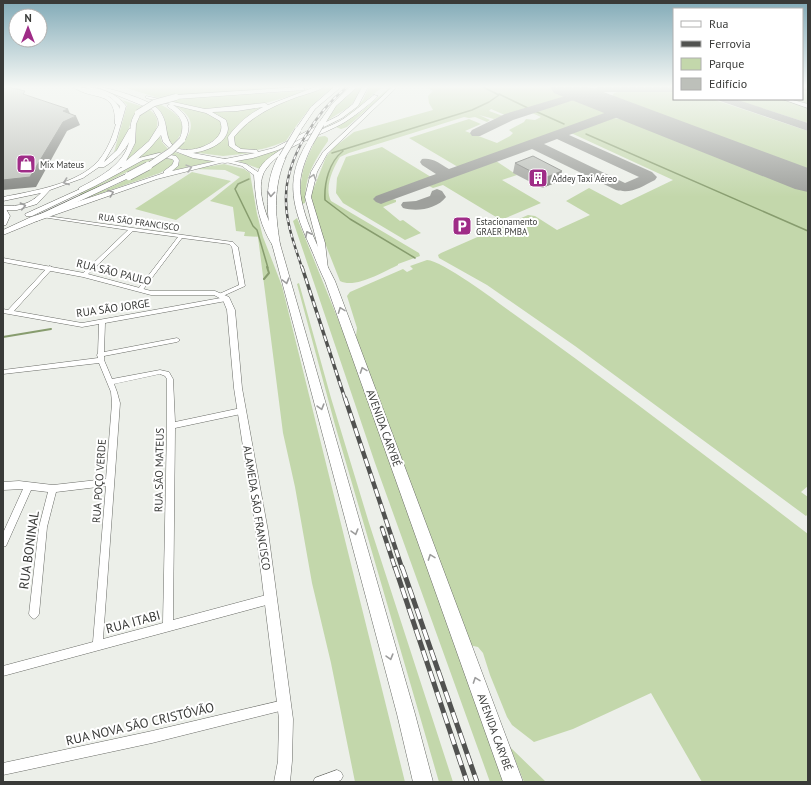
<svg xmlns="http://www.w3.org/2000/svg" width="811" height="785" font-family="'PT Sans',sans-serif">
	<rect width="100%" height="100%" fill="#ecefe9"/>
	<!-- green -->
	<path fill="#c3d7ab" d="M123,87h187l-148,12z
		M324,87h10c-22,15 -34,33 -48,54 -16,6 -34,14 -50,6l-3,-7c11,-30 64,-43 91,-53z
		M358,87h4l-7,13 -6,7 -24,15 10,-16z
		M369,87h13l-31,26 -29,16 32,-19 9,-10z
		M390,87h2l-45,40 -6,2 -5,-2 25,-15z
		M426,87h128l-4,2 20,7 -63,20 -16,-7 -2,2 14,5 -9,3 -15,-4 11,5 -3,2 -12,-5 -6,1 -5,-1 -115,36 -9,4c-7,11 -16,31 -9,44l88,52 1,3 -22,8v1c-15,7 -43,24 -58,16l-21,-53 -8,-33 15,-38 7,-9 21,-16 79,-22 -4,-7 -1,-7 5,-5z
		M802,87h6v36l-75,-24h69z
		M312,89c-31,10 -63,21 -96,21 -16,0 -33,-6 -49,-9l39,-6 70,-2z
		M622,91l52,1v7h38l96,32v41l-170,-64 -22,-9 -4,-3 2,-3z
		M574,98l29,12 4,3 -149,54 -49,-29 60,-19 12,5 -16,7 32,12 13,-7 3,-3 -4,-3 15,-8 2,-3 9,1 6,-3 -11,-5z
		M122,100l22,7c-18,12 -11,18 -20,34 -3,5 -8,10 -11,15l13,-47 1,-4z
		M157,103c20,9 37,22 15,42 -12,-12 2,-26 -19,-40z
		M173,105l34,8 14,9 1,12c-14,11 -25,19 -44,14 17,-17 19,-31 -5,-43z
		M267,105l-38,32c-4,15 13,15 22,16l-28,3 -32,-4 29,-11 5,-21 -8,-6 -8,-3z
		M147,108c28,17 -8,43 -23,54 4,-5 8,-10 10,-16 6,-20 -6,-19 13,-38z
		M614,118l20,3 174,69v296l-7,6 7,5v17l-2,2 -231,-170 -88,-61 -48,-27 -1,-3 3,-2 87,-38 7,1 22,14 33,-15 -24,-14 23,-13 32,17 52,-25 -102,-47z
		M160,136l2,6 6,7c-9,7 -23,6 -34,12l17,-15z
		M325,136l3,2v3c-15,22 -23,35 -23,62l-3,1c-4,-28 3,-43 15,-67z
		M382,147l49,30 -54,20 7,5 8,-3 4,1v2l-13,5 17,14 3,-1 18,13 -16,7 -62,-37 -7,-10 1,-15 9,-21z
		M282,148l-16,13 -6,8 -22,-8 27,-7z
		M174,152l18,5 22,4 -43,10 9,-10 -3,-4 -6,-3z
		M155,156v2l-74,37 -2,-1 27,-13 29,-19z
		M168,156l5,4v5l-13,8 -79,27 37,-16z
		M496,161l21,14 -15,5 39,23 -40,17 -58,-35 -10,3 -4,-2z
		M224,164l20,5 6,4 7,41 6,23 19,49 123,496h-50l-24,-119 -19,-80 -17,-96 -12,-54 -25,-196h3l-17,-1 1,-4 -9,-1 -3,-24 -23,-6 30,-24 -15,-7 -32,-1z
		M192,172l39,9 -55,39 -41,-11z
		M297,218l47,116 160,448h-14l-115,-319 -82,-242z
		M427,260c16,1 69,41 84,52 101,72 199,147 297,222v248h-106l-51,-89 -78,36 -39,13 -22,-17 -5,-8 -17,-42 -7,-22 -5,-6 -9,-2 -109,-292 -4,-17 1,-8 -10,-32 3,-4 53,-23 4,3 6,-3 -3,-3z
		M299,283l32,115 38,125 84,259h-14l-104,-357 -38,-141z
		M510,747l36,35h-22z"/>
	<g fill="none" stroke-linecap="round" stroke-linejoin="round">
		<!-- stream-far1 -->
		<path stroke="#879c6e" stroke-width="1.5" d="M499,94l31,15
			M535,111l29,13
			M586,134l222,97
			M343,151c-14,11 -19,32 -18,49l25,19 65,39
			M332,153l140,-43 17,-8 10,-7 -16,-8
			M249,179l-11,5 -3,5 18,37 4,4 11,38"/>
		<!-- stream -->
		<path stroke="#879c6e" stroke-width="2" d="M264,279l5,-6 -2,-6
			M3,337l48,-8"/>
		<!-- river -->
		<path fill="#879c6e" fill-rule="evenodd" d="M802,87h6v4l-6,-1z"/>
		<!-- taxiway -->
		<path fill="#9ea09c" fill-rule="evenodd" d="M598,87h76v5h-70l-4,2 9,8 -2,2h-8l-9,-7 -13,2 -64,21 -33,16h-8l-2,-3 2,-3 33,-16 67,-20 17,-2 2,-2z
			M718,99h17l73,24v8l-88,-30z
			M623,108l16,3 2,3 -2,3c-7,1 -14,-2 -21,0l-49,18 83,37 5,5 -2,3c-14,7 -23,14 -39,10l-84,-41 -146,53 -5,2 -5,-2 -3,-3 3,-3 60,-22 -14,-9 -2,-3 2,-3c10,-2 19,5 27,10l161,-58zM557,139l82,38 -14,6 -81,-39z
			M437,189l5,2 4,6c-9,12 -29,15 -43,11l-2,-3 2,-3 13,-1 14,-5 2,-5z"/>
		<!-- runway -->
		<path fill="#9ea09c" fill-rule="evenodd" d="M550,87h40l218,81v24l-13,-3 -241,-96z"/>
		<!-- minor casing -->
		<g stroke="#6a6c67" stroke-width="1">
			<path id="minor" d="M40,215l193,27 5,5 7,39 -22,10h-4v-2l20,-9 -7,-38 -3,-3 -47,-6 -40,53h-4v-2l40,-52 -45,-6 -47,45h-4v-2l46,-44 -86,-13h-2z
				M50,266l3,2 -1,1 -38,42 68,12 144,-26 2,1v2l-2,1 -121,22 -1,29 73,-14 3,2 -3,2 -73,14v4l8,19 48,-9 9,2 4,7 2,43 66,-14 3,1 1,2 -1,2 -3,1 -66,14 -2,192 97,-26 3,2 2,3 -2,3 -3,2 -267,72v-10l90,-24 13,-156 -50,6 -9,35 -8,87 -2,3 -3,2 -3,-2 -2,-3 10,-87 9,-35 -17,-2 -25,56 -3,1v-14l20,-44 -20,1v-8l16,-1 34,4 53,-6 6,-76 -1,-11 -12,-29 -96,11v-4l95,-12 -1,-3 1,-2 1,-29 -17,3 -79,-14v-4l5,1 40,-43zM160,374l5,2 2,3v47l-4,197 -60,16 17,-236 -3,-11 -3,-8z
				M284,700l4,1 1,4 -1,4 -136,34 -149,32v-12l149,-32z
				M337,770l4,2 2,4 -2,4 -5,2h-23l2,-4z"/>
		</g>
		<!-- tertiary casing -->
		<g stroke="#6a6c67" stroke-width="1">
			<path id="tertiary" d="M3,258l81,15 67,18h64l14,6 6,13 7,78 26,143 25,188 -1,42 -2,21h-16l4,-21 1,-42 -23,-188 -22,-143 -7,-78 -4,-10 -9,-5h-63l-68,-18 -80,-15z"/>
		</g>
		<!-- secondary casing -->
		<g stroke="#6a6c67" stroke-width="1">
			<path id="secondary" d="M84,87c15,0 33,6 42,19l-10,35 -12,21 13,-12 12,-21h4c0,15 -17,31 -29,38h-5l-16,11 -33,12 -13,14 -20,6h-14v-4c17,0 26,-1 38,-13l-38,8v-4c30,-6 76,-13 96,-37 12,-14 18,-37 21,-54l-10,-9z
				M392,87h5l-70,67 -10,18 -6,25 14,46 3,26 -1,2h-6l-4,-28 -12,-46 6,-25 12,-20z
				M374,95l4,1c-9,9 -22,19 -33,26 -25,15 -61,22 -79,47 -14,19 4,57 14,75l-4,2h-3c-15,-24 -17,-44 -19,-71l-12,-9 -20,-5 3,-2 21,5 12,8c6,-21 63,-41 82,-51 12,-7 23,-18 34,-26z
				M782,99h7l19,5v4z"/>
		</g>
		<!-- primary casing -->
		<g stroke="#6a6c67" stroke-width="1">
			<path id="primary" d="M159,153l17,3 3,4 -1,6 -6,5 53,-12 3,2 -71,18 -120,42 -34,14v-5l28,-13 133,-44v-2l8,-6 2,-4 -2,-2 -13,-2 -16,3 -48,26 -63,30h-6l-1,-2 66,-30 48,-26z
				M3,209h3l4,7 -4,9h-3z"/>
		</g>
		<!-- trunk casing -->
		<g stroke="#6a6c67" stroke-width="1">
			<path id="trunk" d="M73,87c21,0 56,11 47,38l-5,-1c1,-36 -21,-22 -42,-37z
				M97,87c12,0 52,13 60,21 3,2 6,8 7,11 4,10 1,23 13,29 12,6 41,-3 44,-18 1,-3 0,-6 -1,-9l-14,-8 -33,-8c14,9 20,19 12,35l-5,1 -1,-1c7,-15 3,-24 -11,-33l-1,-1 3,-2 -24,-6v-2l59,13 60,-6 3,2 47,-18h9c-8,5 -18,7 -27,10 -24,9 -46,19 -63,40l1,8 6,4 16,1 1,2 16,-4 45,-23 -1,-1 14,-20 18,-17h7l-21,19 -10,16 12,-6 15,-12 9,-17h6l-10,19 -16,12 -64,32 -25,8 -28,5 -32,-5 -21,-8 -9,-8 -2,-7 -12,14 -22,19 -6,-1 -14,11 -25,14h-3v-4c19,-10 45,-23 50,-46 2,-12 0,-20 7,-30l5,1 -5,11 -1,19 -9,18 23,-20 10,-16 -1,-6 -5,-9zM263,107c-14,7 -26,17 -35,30l1,9 9,6 17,1 -30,6 -32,-6c12,-2 33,-8 35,-24 0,-2 -1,-6 -2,-9l-14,-8 25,-1z
				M302,87l2,1v2l-128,9 -3,-2 3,-2z
				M334,87h7l-26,22 -15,22h-4l-1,-1 16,-23z
				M310,141l3,2c-6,13 -12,26 -13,41 -1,29 22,71 35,97l188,501h-20l-178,-501c-6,-12 -10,-24 -16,-37 -13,-29 -23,-57 -9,-88 3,-5 5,-13 10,-15z
				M279,155h6l1,2c-13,29 -11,57 -6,87l135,470 18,68h-20l-16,-68 -125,-470c-5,-30 -9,-61 7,-89z
				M126,174h3l4,2 -96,45h-6l-1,-2z"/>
		</g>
		<!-- minor -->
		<use href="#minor" fill="#fff" fill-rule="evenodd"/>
		<!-- tertiary -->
		<use href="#tertiary" fill="#fff" fill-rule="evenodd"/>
		<!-- secondary -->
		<use href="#secondary" fill="#fff" fill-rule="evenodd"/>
		<!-- primary -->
		<use href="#primary" fill="#fff" fill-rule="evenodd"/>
		<!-- trunk -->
		<use href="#trunk" fill="#fff" fill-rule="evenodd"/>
		<!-- rail-far3 casing -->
		<g stroke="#515250" stroke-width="2.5">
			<path id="rail-far3" d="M302,268c-7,-22 -16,-44 -16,-68 -1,-41 30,-88 61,-113"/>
		</g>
		<!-- rail-far2 casing -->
		<g stroke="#515250" stroke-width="3.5">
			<path id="rail-far2" d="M302,267l43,132"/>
		</g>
		<!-- rail-far1 casing -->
		<g stroke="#515250" stroke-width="4.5">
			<path id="rail-far1" d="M345,398l57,170
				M382,528l13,40"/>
		</g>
		<!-- rail casing -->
		<g stroke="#515250" stroke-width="5">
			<path id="rail" d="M395,567l72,215
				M402,567l75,215"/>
		</g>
		<!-- rail-far3 -->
		<use href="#rail-far3" stroke="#fff" stroke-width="1.5" stroke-dasharray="4" stroke-linecap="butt"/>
		<!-- rail-far2 -->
		<use href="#rail-far2" stroke="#fff" stroke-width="2" stroke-dasharray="6" stroke-linecap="butt"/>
		<!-- rail-far1 -->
		<use href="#rail-far1" stroke="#fff" stroke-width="3" stroke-dasharray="8" stroke-linecap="butt"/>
		<!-- rail -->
		<use href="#rail" stroke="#fff" stroke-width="3.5" stroke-dasharray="11" stroke-linecap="butt"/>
		<!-- trunk-bridge-far1 casing -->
		<g stroke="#6a6c67" stroke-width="7" stroke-linecap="butt">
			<path id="trunk-bridge-far1" d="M138,113l16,-10 22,-6
				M310,143l11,-19
				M282,157l16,-27
				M147,167l24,-16 11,-11"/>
		</g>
		<!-- trunk-bridge casing -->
		<g stroke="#6a6c67" stroke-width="9" stroke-linecap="butt">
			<path id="trunk-bridge" d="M129,176l19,-10"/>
		</g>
		<!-- trunk-bridge-far1 -->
		<use href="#trunk-bridge-far1" stroke="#fff" stroke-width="6"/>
		<!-- trunk-bridge -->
		<use href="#trunk-bridge" stroke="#fff" stroke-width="8"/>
	</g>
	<!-- wall -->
	<path fill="#a3a5a0" d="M515,163l45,18 -18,7 -29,-15z"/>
	<!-- shaded-wall -->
	<path fill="#848682" d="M68,109l4,9 4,-2 4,9 -13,6 -31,56 -33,3v-10l60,-69z
		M562,171l-2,10 -18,7 2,-10z"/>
	<!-- building -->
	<path fill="#bdc0ba" stroke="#848682" d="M9,87l16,4 -2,3 45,15 -5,2 13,5 -13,6 -33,55 -27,3v-91z
		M533,156l29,15 -18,7 -29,-15z"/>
	<!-- one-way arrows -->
	<defs><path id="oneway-chevron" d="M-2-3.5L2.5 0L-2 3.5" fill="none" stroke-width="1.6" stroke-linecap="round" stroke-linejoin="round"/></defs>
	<g stroke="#9c9c9c">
		<use href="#oneway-chevron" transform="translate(189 168) rotate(-15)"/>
		<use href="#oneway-chevron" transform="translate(313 177) rotate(-72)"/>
		<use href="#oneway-chevron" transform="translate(66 182) rotate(160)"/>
		<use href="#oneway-chevron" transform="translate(111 193) rotate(-19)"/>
		<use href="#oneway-chevron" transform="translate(271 194) rotate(94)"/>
		<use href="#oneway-chevron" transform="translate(23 206) rotate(-12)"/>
		<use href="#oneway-chevron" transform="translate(308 234) rotate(-116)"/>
		<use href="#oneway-chevron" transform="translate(286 281) rotate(75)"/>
		<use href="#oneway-chevron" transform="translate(341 310) rotate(-111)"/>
		<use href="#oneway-chevron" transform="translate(363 370) rotate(-110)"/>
		<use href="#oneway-chevron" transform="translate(321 407) rotate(74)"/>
		<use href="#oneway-chevron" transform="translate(355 532) rotate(74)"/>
		<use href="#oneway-chevron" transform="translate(431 557) rotate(-110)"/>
		<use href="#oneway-chevron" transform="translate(390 657) rotate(74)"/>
		<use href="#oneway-chevron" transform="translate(476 680) rotate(-110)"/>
	</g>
	<!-- sky -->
	<linearGradient id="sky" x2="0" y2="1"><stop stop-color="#81aab7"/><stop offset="0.44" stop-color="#f6f8f5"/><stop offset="1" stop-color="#f6f8f5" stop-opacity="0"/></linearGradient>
	<rect width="811" height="197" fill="url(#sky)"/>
	<!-- icons -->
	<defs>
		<g id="shop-square" transform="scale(1)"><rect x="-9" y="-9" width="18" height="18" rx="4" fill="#9f2c87" stroke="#fff"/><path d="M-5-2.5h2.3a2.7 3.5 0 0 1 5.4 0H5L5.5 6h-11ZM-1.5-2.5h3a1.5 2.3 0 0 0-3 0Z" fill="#fff"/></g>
		<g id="building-square" transform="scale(1)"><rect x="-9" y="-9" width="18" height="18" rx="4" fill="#9f2c87" stroke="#fff"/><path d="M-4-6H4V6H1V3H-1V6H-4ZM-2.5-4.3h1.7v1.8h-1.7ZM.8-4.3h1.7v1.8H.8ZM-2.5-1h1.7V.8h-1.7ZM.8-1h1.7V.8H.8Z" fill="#fff"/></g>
		<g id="parking-square" transform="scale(1)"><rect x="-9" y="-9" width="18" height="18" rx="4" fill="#9f2c87" stroke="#fff"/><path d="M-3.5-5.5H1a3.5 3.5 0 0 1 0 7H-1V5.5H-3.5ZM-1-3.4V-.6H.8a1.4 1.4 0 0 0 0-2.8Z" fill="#fff"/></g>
	</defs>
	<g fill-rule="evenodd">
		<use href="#shop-square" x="26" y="164"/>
		<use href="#building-square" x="538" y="178"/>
		<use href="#parking-square" x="462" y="226"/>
	</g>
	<g text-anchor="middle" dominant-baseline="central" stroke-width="4" stroke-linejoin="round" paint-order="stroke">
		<!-- far-poi labels -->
		<g font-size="9" fill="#393a38" stroke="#fff" text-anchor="start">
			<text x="40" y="164">Mix Mateus</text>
			<text x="552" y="178">Addey Taxi Aéreo</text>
			<text x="476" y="221">Estacionamento<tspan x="476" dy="10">GRAER PMBA</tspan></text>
		</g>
		<!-- far-street labels -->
		<g font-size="9" fill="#393a38" stroke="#fff">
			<text transform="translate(139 222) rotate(8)">RUA SÃO FRANCISCO</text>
		</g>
		<!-- street labels -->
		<g font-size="11" fill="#393a38" stroke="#fff">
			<text transform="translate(114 272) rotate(14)">RUA SÃO PAULO</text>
			<text transform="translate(113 308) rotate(-8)">RUA SÃO JORGE</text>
			<text transform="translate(384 428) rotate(70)">AVENIDA CARYBÉ</text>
			<text transform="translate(159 470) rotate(-89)">RUA SÃO MATEUS</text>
			<text transform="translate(99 481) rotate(-86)">RUA POÇO VERDE</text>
			<text transform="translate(257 508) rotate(81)">ALAMEDA SÃO FRANCISCO</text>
			<text transform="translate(495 732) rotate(70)">AVENIDA CARYBÉ</text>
		</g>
		<!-- near-street labels -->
		<g font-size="13" fill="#393a38" stroke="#fff">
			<text transform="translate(29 550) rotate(-82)">RUA BONINAL</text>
			<text transform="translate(133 622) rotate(-15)">RUA ITABI</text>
			<text transform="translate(140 724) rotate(-13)">RUA NOVA SÃO CRISTÓVÃO</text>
		</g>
	</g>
	<!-- border -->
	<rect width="811" height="785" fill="none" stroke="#393a38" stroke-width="8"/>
	<!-- legend -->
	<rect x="673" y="8" width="130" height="92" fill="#ffffff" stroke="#b0b0af"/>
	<rect x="681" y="21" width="20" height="6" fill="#ffffff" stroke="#b0b0af"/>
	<text x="709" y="28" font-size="12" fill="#393a38">Rua</text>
	<rect x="681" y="41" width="20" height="6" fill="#515250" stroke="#b0b0af"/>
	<text x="709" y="48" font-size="12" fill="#393a38">Ferrovia</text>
	<rect x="681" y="58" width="20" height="12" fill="#c3d7ab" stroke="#b0b0af"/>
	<text x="709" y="68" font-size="12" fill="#393a38">Parque</text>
	<rect x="681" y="78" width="20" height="12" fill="#bdc0ba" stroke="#b0b0af"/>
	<text x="709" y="88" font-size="12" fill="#393a38">Edifício</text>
	<!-- north arrow -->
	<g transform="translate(28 28)"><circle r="19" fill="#ffffff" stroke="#b0b0af"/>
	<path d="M0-3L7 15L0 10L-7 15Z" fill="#9f2c87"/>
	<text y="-6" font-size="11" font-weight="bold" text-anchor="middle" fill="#393a38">N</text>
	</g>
</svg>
